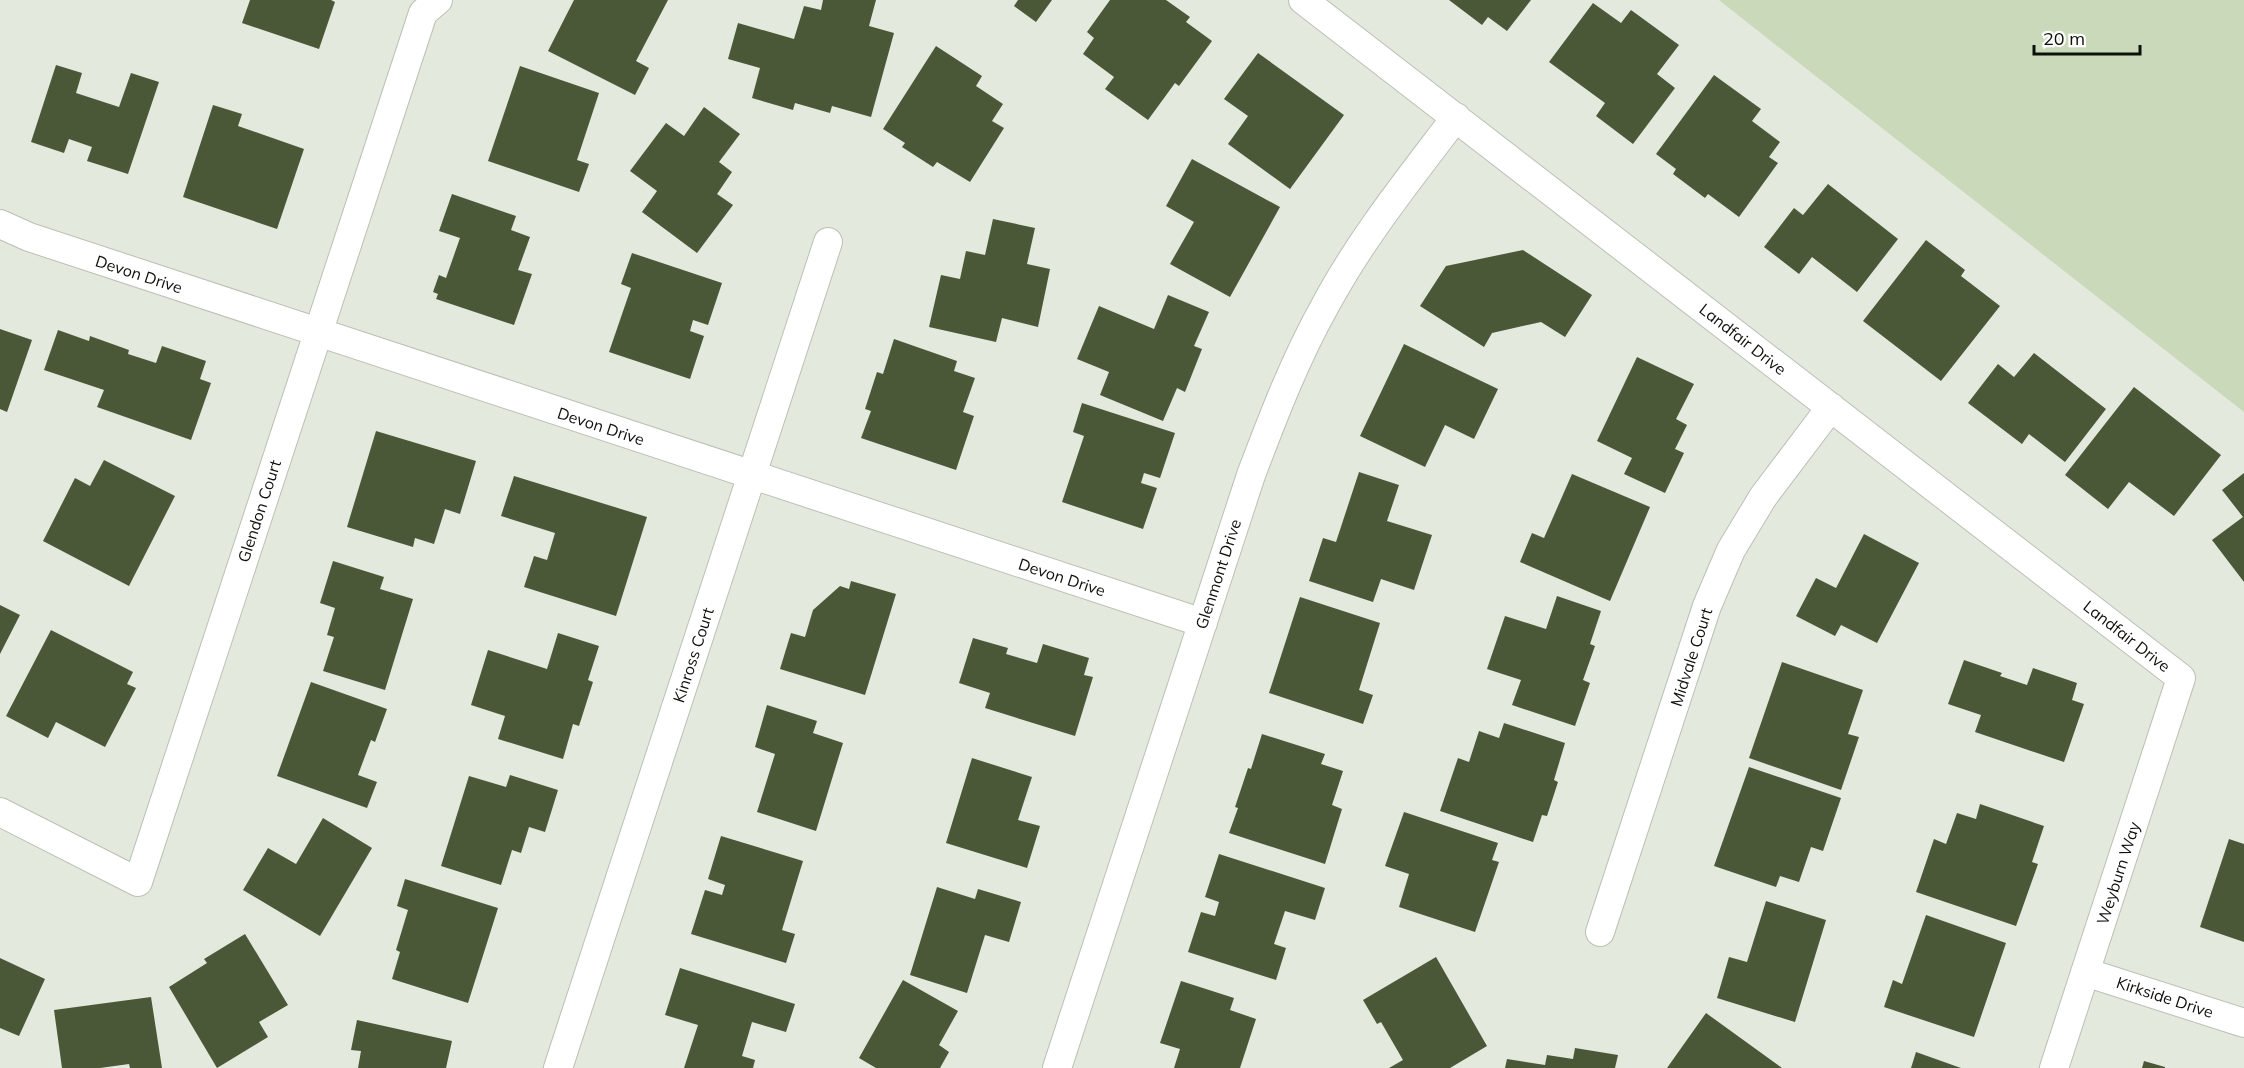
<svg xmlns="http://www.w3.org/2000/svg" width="2244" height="1068" font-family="Mulish,sans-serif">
	<rect width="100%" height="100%" fill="#e3e9dd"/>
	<!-- green -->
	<path fill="#cad9b9" d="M1719,0h525v412l-477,-374z"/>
	<!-- building -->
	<path fill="#4a5838" d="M250,0h81l4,2 -16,47 -77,-26z
		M574,0h94l-32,61 13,7 -14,27 -87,-44z
		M823,0h53l-7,26 25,7 -23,84 -39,-11 -2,7 -35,-10 -2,7 -41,-12 8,-30 -32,-9 10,-36 56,16 10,-33 17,4z
		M1018,0h34l-16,22 -22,-16z
		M1110,0h56l24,17 -4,5 26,19 -33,45 -4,-3 -27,37 -43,-31 9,-12 -31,-23 11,-16 -7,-6z
		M1449,0h82l-24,31 -19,-14 -6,8z
		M1593,3l28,20 10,-13 48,35 -22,29 18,14 -42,56 -37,-28 9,-13 -56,-41z
		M936,46l46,30 -6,10 27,18 -11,17 12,7 -34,54 -33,-20 -4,5 -31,-20 3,-4 -22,-14z
		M1258,53l86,62 -54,74 -62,-45 20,-28 -24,-17z
		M56,65l26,8 -6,20 43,14 12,-34 28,9 -31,92 -41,-13 5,-14 -23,-8 -5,14 -33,-11z
		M520,66l79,27 -22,67 12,4 -10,28 -91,-31z
		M1714,75l47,34 -9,12 28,21 -11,15 9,6 -39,54 -31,-23 -3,4 -32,-24 3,-5 -20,-15z
		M213,105l29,9 -4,12 66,23 -27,80 -94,-32z
		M704,107l36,27 -21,28 13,10 -15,22 16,11 -36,48 -55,-41 15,-21 -27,-20 36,-48 18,13z
		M1192,159l88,48 -50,90 -60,-33 24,-42 -28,-16z
		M1828,184l70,55 -41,53 -45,-35 -13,17 -35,-27 30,-39 9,7z
		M452,194l64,22 -5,14 19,7 -12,33 14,4 -18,51 -78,-26 2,-5 -5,-2 6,-17 7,3 14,-40 -21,-7z
		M993,219l42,9 -8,36 23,5 -12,58 -36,-9 -6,24 -67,-15 12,-52 19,4 6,-28 19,4z
		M1926,240l39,30 -4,6 39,30 -59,75 -78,-60z
		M1523,250l69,45 -27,42 -24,-15 -49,11 -8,14 -64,-41 26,-40z
		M632,253l90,30 -14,42 -15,-5 -3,11 14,5 -14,43 -81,-27 22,-64 -10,-4z
		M1168,295l41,17 -15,34 8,3 -17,43 -8,-4 -14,33 -63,-26 9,-23 -32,-13 22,-53 55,23z
		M0,329l32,11 -25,72 -7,-3z
		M58,330l31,11 1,-5 39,14 -1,4 28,9 6,-17 44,15 -6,18 11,4 -20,57 -94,-33 7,-17 -60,-20z
		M894,339l63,22 -3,10 21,7 -12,34 11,4 -18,54 -95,-32 10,-27 -6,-2 12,-37 6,2z
		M1404,344l94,45 -24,50 -29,-14 -20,42 -65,-31z
		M2034,353l72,56 -41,53 -36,-28 -7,10 -54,-41 30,-39 16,13z
		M1637,357l57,27 -18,35 11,6 -12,24 9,4 -19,40 -41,-19 8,-16 -35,-17z
		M2134,387l87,68 -47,61 -45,-34 -21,27 -43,-34z
		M1082,403l93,30 -15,45 -16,-5 -3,10 16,5 -14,41 -81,-27 22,-66 -11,-4z
		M376,431l100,30 -16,53 -15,-5 -11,35 -19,-6 -2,9 -66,-20z
		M104,460l71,36 -46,90 -86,-45 32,-63 15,8z
		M1359,472l40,13 -12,36 45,14 -18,55 -33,-11 -8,23 -64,-21 14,-43 13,4z
		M2244,473v109l-32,-42 31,-23 -21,-27z
		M1572,474l78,33 -40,94 -90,-39 12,-29 12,5z
		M514,476l133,41 -31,99 -92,-29 10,-31 13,4 8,-27 -54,-17z
		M1864,534l55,29 -42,80 -36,-18 -6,11 -39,-20 20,-38 20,10z
		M333,561l51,16 -4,12 33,10 -28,91 -62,-19 11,-34 -7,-2 8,-27 -15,-5z
		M851,581l45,13 -31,101 -85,-26 11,-36 14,4 8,-27 27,-24 9,3z
		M1557,596l44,15 -11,33 5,2 -12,34 7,3 -15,43 -63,-21 9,-25 -34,-11 18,-53 41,13z
		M1300,597l80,26 -21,67 14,5 -10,29 -94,-31z
		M0,605l20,10 -20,39z
		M51,630l82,42 -6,12 9,4 -31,59 -49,-25 -8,16 -42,-22z
		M558,633l41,13 -11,34 5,2 -14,44 -6,-2 -10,35 -65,-20 7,-23 -34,-11 17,-55 59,19z
		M973,638l35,10 -2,6 31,9 6,-19 46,14 -5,17 9,2 -18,59 -90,-28 5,-15 -31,-10z
		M1964,660l38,13 -2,3 27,9 6,-17 44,15 -5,17 12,4 -20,58 -89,-30 6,-17 -33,-11z
		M1782,662l81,28 -15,44 11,3 -18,53 -92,-32z
		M311,682l76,27 -12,33 -4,-2 -13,35 19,7 -10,26 -90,-32z
		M767,705l50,16 -4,12 30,10 -27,88 -59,-19 18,-58 -20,-7z
		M1504,723l61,20 -11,37 4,2 -11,34 -5,-1 -9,27 -93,-31 18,-53 11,4 10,-31 20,7z
		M1262,734l63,20 -4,10 22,7 -11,34 10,4 -17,55 -96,-31 9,-25 -3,-1 13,-39 3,1z
		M972,758l60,19 -14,43 22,6 -13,42 -81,-25z
		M1749,767l92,31 -18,53 -12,-4 -12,35 -19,-6 -4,11 -62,-21z
		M510,775l48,15 -13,42 -16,-5 -8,26 -9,-3 -11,35 -60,-19 28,-90 37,11z
		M1980,804l64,22 -12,36 6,2 -22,62 -100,-34 18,-53 12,5 11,-31 19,6z
		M1404,812l94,31 -6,17 7,2 -24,70 -76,-25 10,-33 -24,-8z
		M323,818l49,30 -52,88 -77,-46 25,-42 28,16z
		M721,836l82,25 -21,69 13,4 -9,29 -95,-29 14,-44 17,5 3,-10 -17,-6z
		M2229,839l15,5v98l-44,-15z
		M1219,854l106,34 -10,32 -30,-9 -11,33 12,4 -10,32 -88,-28 13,-40 14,4 4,-14 -14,-5z
		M405,879l93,29 -30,95 -76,-24 8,-27 -4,-2 12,-40 -11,-4z
		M937,887l38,12 3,-10 43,13 -12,40 -24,-7 -18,58 -57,-18z
		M1766,901l60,19 -31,102 -78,-24 12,-41 18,5z
		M1926,915l80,28 -32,94 -90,-30 9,-27 9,4z
		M245,934l43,71 -29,17 9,15 -51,31 -48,-81 38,-24 -3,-4z
		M1436,957l51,89 -37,22h-61l14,-8 -22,-38 -4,2 -14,-24z
		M0,958l45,21 -26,57 -19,-8z
		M680,968l115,36 -9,28 -34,-10 -10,34 13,4 -2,8h-69l14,-43 -33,-10z
		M903,980l55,31 -19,34 10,7 -9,16h-64l-17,-10z
		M1181,981l53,17 -4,12 26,9 -16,49h-66l6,-19 -20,-6z
		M151,997l11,71h-32l-1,-4 -29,4h-38l-8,-58z
		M1706,1013l76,55h-115z
		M357,1020l95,21 -6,27h-88l3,-17 -10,-1z
		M1575,1048l43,7 -3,13h-110l2,-9 38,6 2,-10 26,4z
		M1916,1052l45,16h-50z
		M2144,1061l21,6v1h-23z"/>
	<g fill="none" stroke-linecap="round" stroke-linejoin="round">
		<!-- minor casing -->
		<g stroke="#bbc0b5" stroke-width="30">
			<path id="minor" d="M1303,0l878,678 -127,390
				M0,224l29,13 1174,386
				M0,812l138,70 285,-869 15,-13
				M1600,932l107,-326 24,-56 32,-53 68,-90
				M2085,972l159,51
				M558,1068l270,-826
				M1057,1068l194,-593c22,-58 44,-116 75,-171 36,-67 84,-126 130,-187"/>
		</g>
		<!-- minor -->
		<use href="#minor" stroke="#fff" stroke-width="28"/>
	</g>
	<g text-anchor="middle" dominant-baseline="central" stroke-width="6" stroke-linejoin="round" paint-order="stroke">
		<!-- street labels -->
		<g font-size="16" fill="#0e100c" stroke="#fff">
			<text transform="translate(139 274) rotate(18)">Devon Drive</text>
			<text transform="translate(1743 339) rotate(38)">Landfair Drive</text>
			<text transform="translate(601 426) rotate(18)">Devon Drive</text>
			<text transform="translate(259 511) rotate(-72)">Glendon Court</text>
			<text transform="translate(1218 574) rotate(-72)">Glenmont Drive</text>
			<text transform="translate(1062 577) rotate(18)">Devon Drive</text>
			<text transform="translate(2127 636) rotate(38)">Landfair Drive</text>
			<text transform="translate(693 655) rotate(-72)">Kinross Court</text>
			<text transform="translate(1691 657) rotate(-72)">Midvale Court</text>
			<text transform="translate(2118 873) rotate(-72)">Weyburn Way</text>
			<text transform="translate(2165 997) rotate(18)">Kirkside Drive</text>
		</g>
	</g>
	<!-- scale -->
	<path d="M2034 45v9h106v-9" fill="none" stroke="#0e100c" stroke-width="3"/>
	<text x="2043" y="45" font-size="18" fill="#0e100c" stroke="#ffffff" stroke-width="4.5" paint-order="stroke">20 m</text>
</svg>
